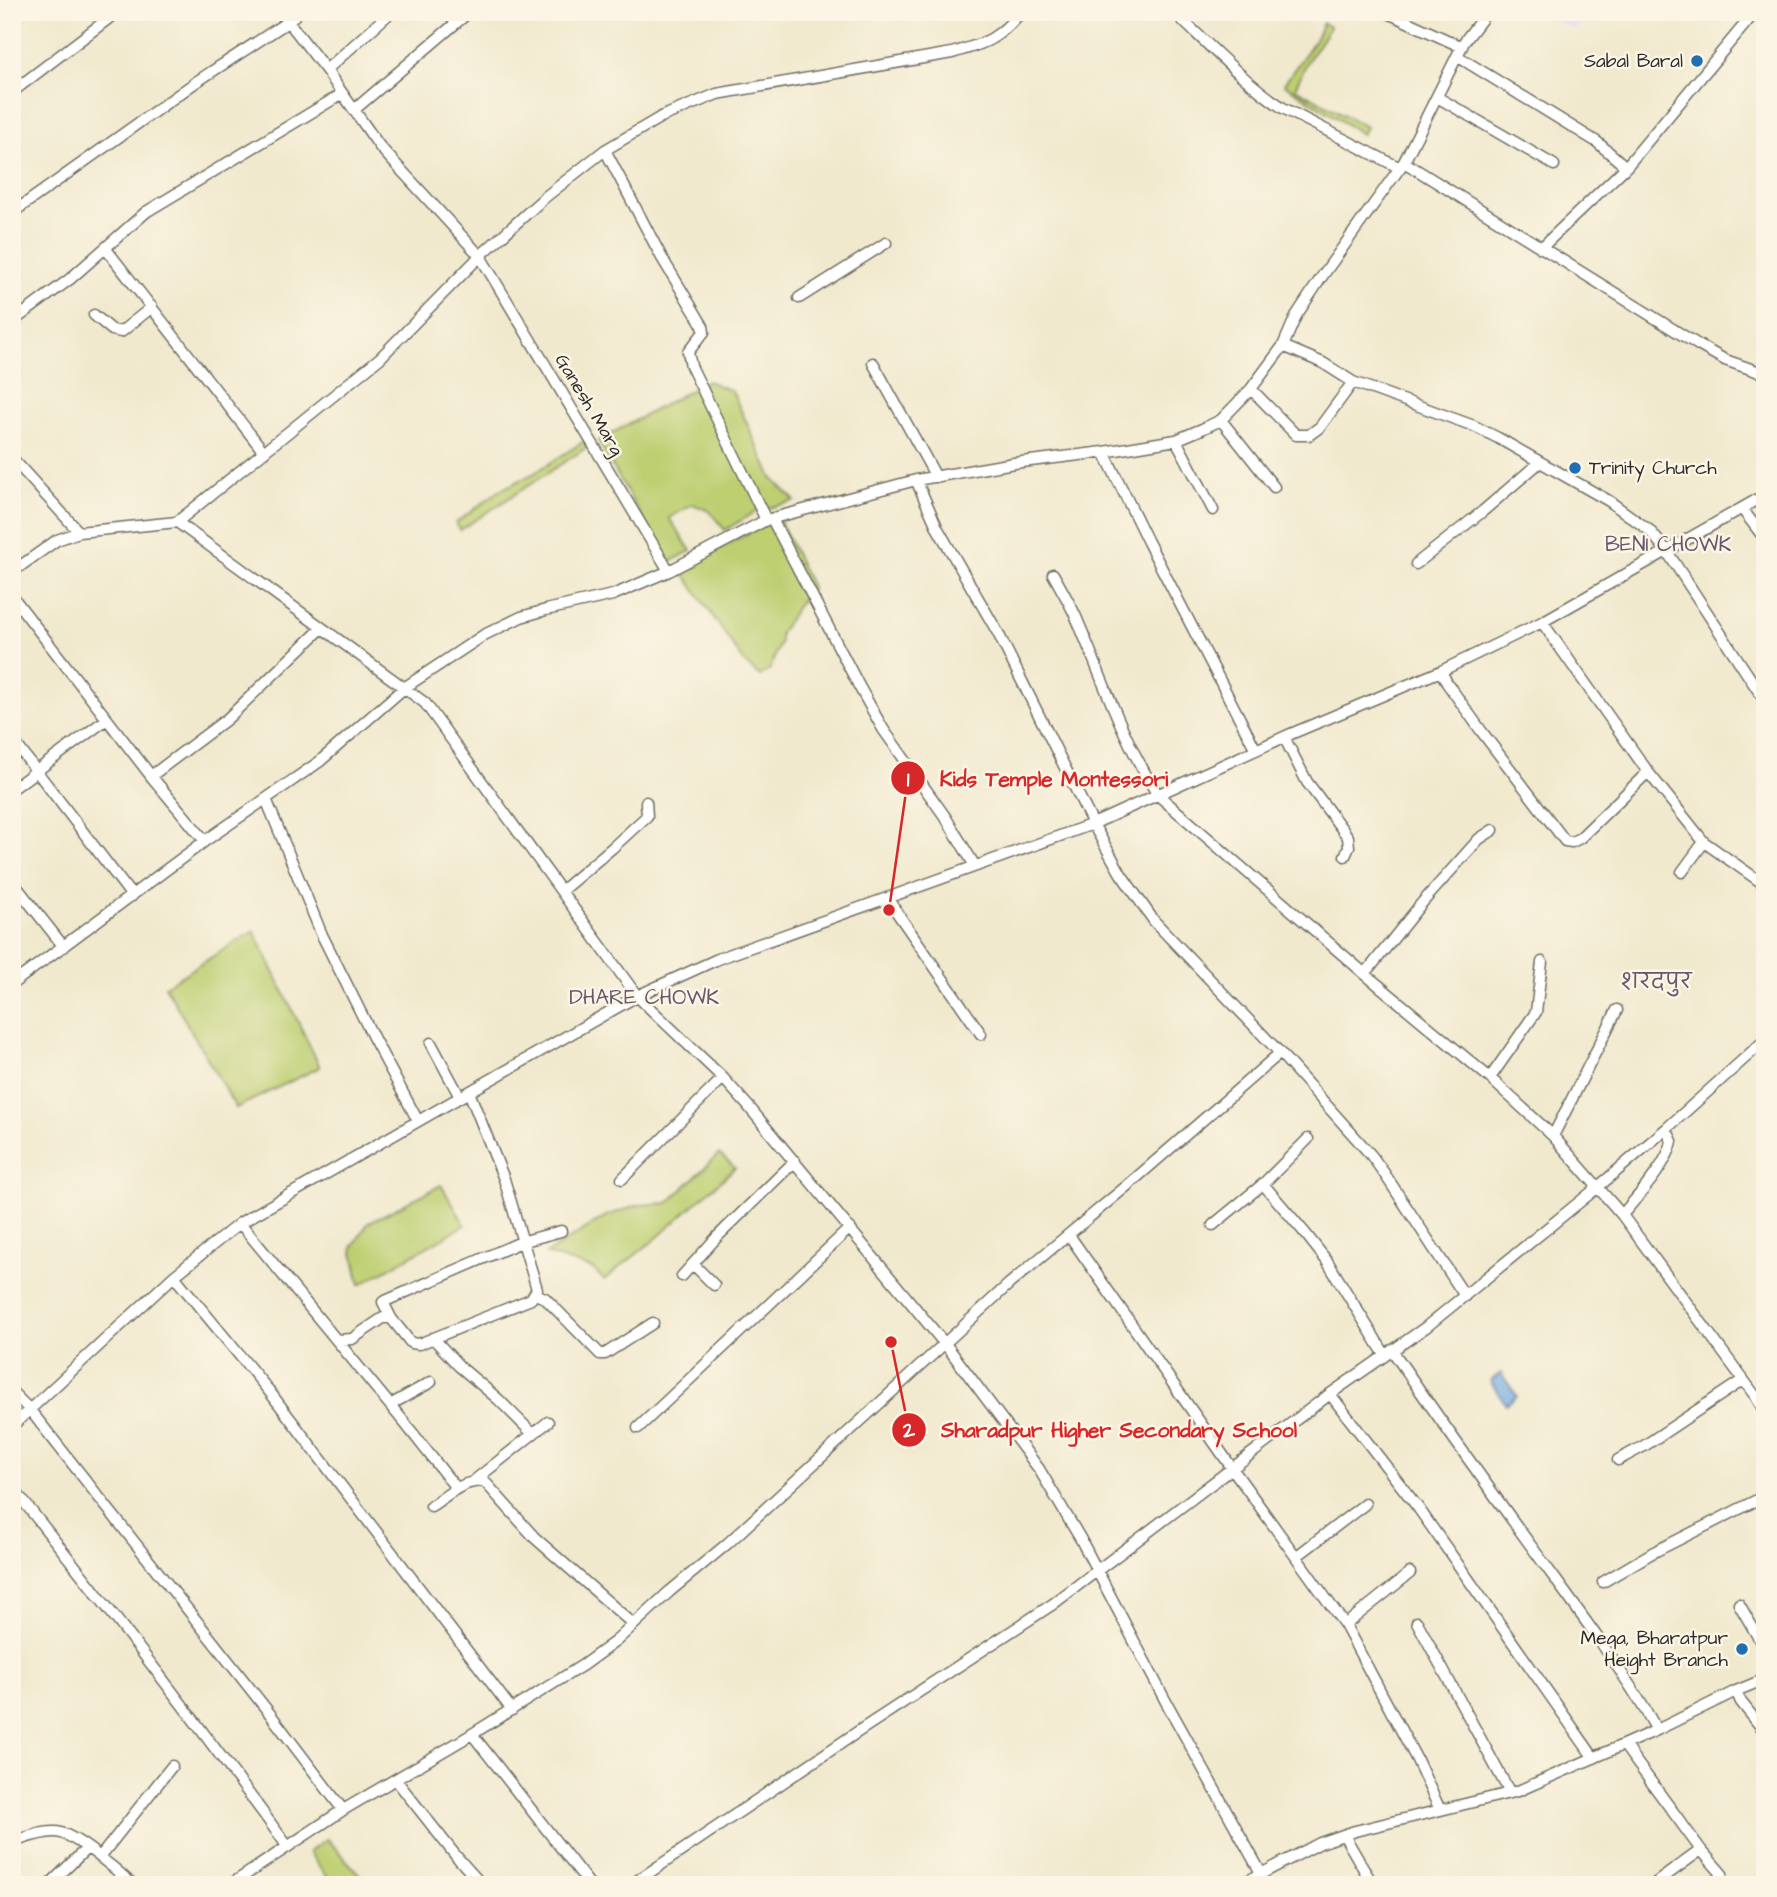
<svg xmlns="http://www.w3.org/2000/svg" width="1777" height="1897" font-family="'Architects Daughter','Playpen Sans Deva',sans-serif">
	<rect width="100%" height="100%" fill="#fcf5e5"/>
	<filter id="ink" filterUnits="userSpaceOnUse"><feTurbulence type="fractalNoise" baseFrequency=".0143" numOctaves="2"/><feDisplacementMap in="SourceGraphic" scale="14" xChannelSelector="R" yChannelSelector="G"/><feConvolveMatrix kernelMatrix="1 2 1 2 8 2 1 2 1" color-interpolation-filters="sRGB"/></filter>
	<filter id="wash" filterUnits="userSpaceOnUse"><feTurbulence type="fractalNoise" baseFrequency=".00686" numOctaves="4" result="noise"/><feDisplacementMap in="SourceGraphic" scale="28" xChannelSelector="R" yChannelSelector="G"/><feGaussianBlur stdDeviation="1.57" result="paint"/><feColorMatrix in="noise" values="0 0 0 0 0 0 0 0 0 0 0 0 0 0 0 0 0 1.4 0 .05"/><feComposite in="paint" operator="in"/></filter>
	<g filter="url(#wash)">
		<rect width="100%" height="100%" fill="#f1e9ce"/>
		<!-- built -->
		<path fill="#e3d3f2" d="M1536,12h52l-14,18z"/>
		<!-- green -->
		<path fill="#becf72" stroke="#747d4e" stroke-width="2" d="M1323,23l7,4 -23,35 -12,26 71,39 -4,7 -78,-50 31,-44z
			M707,381l25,10 40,87 23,23 -38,10 -32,19 -16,-19 -16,-7 -24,14 22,33 -19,10 -7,-3 -67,-117z
			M586,440l3,6 -129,84 -4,-7 44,-33 33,-16z
			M778,517l34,72 -14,16 -18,28v9l-10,27 -10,7 -16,-14 -63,-93z
			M254,931l66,136 -84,41 -71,-122z
			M719,1154l16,14 -77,69 -54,43 -11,-11 -47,-15 60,-38 33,-11 29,-2z
			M441,1185l24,40 -105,60 -8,-37 16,-25z
			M327,1839l42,46h-50l9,-7 -19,-26z"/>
		<!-- water -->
		<path fill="#76ace4" stroke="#506c88" stroke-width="2" d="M1501,1373l16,23 -11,8 -16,-23z"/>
	</g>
	<g filter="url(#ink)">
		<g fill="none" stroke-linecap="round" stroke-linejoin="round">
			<!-- minor casing -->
			<g stroke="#706e64" stroke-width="13">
				<path id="minor" d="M281,12l45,58 54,77 100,109 189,315
					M1174,12c35,33 69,69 109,96l117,60
					M1386,12l76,35
					M1457,56l140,86 29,25 129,-155
					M326,70l65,-58
					M12,92l105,-80
					M1437,97l117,68
					M354,110l115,-98
					M605,150l57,108 41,68 1,6 -16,20 3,14 75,154
					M1404,162l296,184 25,14 40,14
					M12,213l184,-131 93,-61 9,-9
					M1541,248l85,-81
					M106,249l158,203
					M799,298l87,-55
					M94,315l18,15 9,2 31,-25
					M12,322l58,-43 76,-67 196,-118
					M1283,346l40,17 30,19 121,44 24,12 111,63 40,29 17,20 99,151
					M873,363l63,114
					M1251,389l45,46h13l11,-8 33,-45
					M1221,420l53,67
					M1176,440l37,70
					M12,458l67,74
					M916,480l22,49 60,104 95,191 28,50 33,47 126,132 91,102 13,18 81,123
					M1742,509l23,30
					M772,519l88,169 23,41 63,89 29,48
					M177,522l203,-164 100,-102 64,-58 61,-48 56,-33 56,-23 235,-41c34,-10 45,-13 69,-41
					M1416,564l67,-53 57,-49
					M12,572l45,-32 22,-8 98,-10 248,181 212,293 86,82 26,29 200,242 90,120 41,69 85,162 96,173
					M1053,574c8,14 16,28 23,43 26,60 46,122 82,178l207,179 125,104 63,58 69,79 134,182 9,15
					M12,596l139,180 54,65
					M1542,622l106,150 56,70 61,43
					M1441,671l6,12 35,49 83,109 7,1 8,-4 68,-66
					M1284,737l23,45 41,55 1,10 -4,9
					M12,739l120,157
					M1256,750l-108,-208 -44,-90 72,-12 26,-11 19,-9 30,-31 32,-43 13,-30 27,-41 81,-113 60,-120 23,-30
					M151,776l76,-57 95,-91
					M12,789l95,-70
					M266,799l56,136 52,104 44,82
					M1682,872l22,-30
					M12,881l52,66
					M561,891l51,-43 35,-32 -1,-14
					M887,898l94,136
					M1365,974l56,-70 58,-65 14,-9
					M12,984l193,-143 114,-79 85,-74 80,-53 37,-18 25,-7 67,-15 56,-24 97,-51 150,-40 98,-17 90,-11
					M431,1043l29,54
					M1490,1078l46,-66 6,-50
					M1553,1136l64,-126
					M622,1179l101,-101
					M1263,1184l42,49 22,28 58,94
					M1622,1215c15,-18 46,-51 50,-74l-6,-12
					M240,1223l164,199 48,61 6,5
					M1213,1225l50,-41 45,-45
					M1069,1235l163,233 113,157 72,135 23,50
					M693,1264l21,21
					M174,1276l95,115 243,319
					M682,1276l35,-39 78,-76
					M535,1294l10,4 55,56h5l48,-31
					M391,1318l-8,-16 138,-60 40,-11
					M433,1338l26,28 39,33 34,34
					M337,1340l15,-1 31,-21h8l20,25 8,1 112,-45 6,-10 -33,-110 -35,-87
					M1392,1350c46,68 94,134 142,200 43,59 87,117 123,180
					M12,1392l18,18 237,300 76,100
					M1330,1394l89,115 175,249
					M390,1405l41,-23
					M12,1426l162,-150 66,-53 397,-227 83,-38 373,-134 200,-91 148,-62 101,-49 223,-127
					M638,1428l212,-200
					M1618,1460l26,-14 99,-66
					M475,1480l73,-58
					M12,1487c95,118 187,238 276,360
					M431,1506c16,-10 34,-28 54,-24l50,56 98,86
					M1297,1556l68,-52
					M1603,1582l49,-29 113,-57
					M1739,1604l26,45
					M1417,1622l93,171
					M1345,1625l65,-52
					M1736,1691l5,11 24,30
					M472,1734l118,151
					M1624,1745l77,105 -48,35
					M396,1780l60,76 26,29
					M1344,1835l29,50
					M12,1842c14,-4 30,-11 44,-10 18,1 62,39 77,53
					M1701,1850l21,24 -6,8
					M100,1857l72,-91
					M49,1885l38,-37
					M230,1885l113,-75 126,-74 114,-71 33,-24 53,-49 58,-48 282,-260 119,-99 152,-132
					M631,1885l228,-154 194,-127 277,-210 96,-67 172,-140 68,-58 99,-89
					M1240,1885l80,-42 35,-12 163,-40 139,-61 79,-39 29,-12"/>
			</g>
			<!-- minor -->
			<use href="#minor" stroke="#fff" stroke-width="10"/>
		</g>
	</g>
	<!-- markers -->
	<g fill="#1f6fb2" stroke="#fcf5e5" stroke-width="2.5">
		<circle cx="1697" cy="61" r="7"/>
		<circle cx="1575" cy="468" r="7"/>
		<circle cx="1742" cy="1649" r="7"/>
	</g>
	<g text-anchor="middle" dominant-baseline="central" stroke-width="5" stroke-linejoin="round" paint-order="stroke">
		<!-- poi labels -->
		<g font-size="19" fill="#2b2b2b" stroke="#fcf5e5" text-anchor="end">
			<text x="1683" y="61">Sabal Baral</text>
			<text x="1589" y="468" text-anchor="start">Trinity Church</text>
			<text x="1728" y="1638">Mega, Bharatpur<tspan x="1728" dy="22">Height Branch</tspan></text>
		</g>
		<!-- street labels -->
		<g font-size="19" fill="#2b2b2b" stroke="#fcf5e5">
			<text transform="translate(589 405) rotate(59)">Ganesh Marg</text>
		</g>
		<!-- neighbourhood labels -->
		<g font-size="21" fill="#65596e" stroke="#fcf5e5">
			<text x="1668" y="544">BENI CHOWK</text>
			<text x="1656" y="981">शरदपुर</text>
			<text x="644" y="997">DHARE CHOWK</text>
		</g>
	</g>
	<!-- callouts -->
	<path fill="none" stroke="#d62828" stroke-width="2.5" d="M889 910L908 778M891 1342L909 1430"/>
	<g fill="#d62828" stroke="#fcf5e5" stroke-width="2.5">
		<circle cx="889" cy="910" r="7"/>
		<circle cx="891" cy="1342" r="7"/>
		<circle cx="908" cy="778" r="18"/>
		<circle cx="909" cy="1430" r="18"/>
	</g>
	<g font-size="21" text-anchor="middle" font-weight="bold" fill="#fff">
		<text x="908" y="786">1</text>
		<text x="909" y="1437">2</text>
	</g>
	<g font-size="21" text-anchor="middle" font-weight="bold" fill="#d62828" stroke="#fcf5e5" stroke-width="5" stroke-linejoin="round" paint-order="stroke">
		<text x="1054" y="786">Kids Temple Montessori</text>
		<text x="1119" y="1437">Sharadpur Higher Secondary School</text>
	</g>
	<!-- margin -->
	<rect width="1777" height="1897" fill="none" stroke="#fcf5e5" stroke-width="42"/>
</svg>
